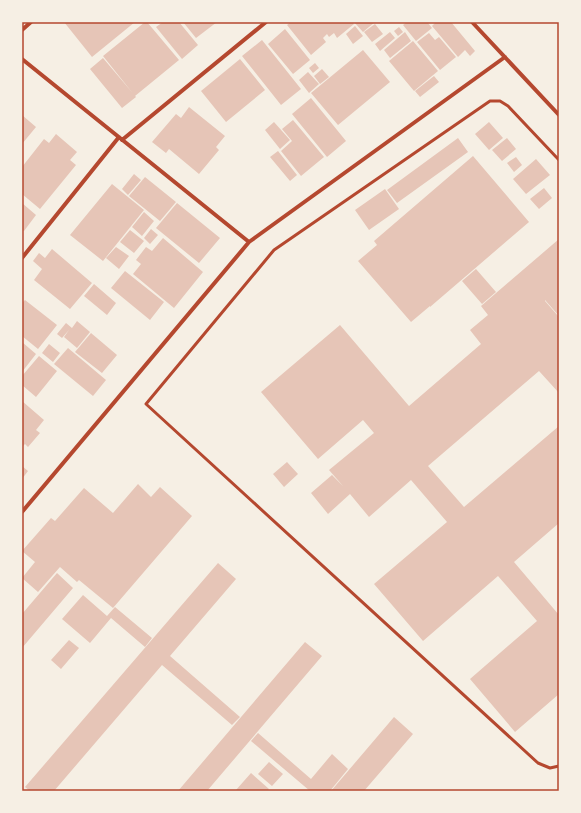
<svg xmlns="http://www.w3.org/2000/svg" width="581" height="813" font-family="'Sofia Sans Condensed',sans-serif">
	<rect width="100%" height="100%" fill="#f6efe4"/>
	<!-- building -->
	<path fill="#e6c5b7" d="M64,22h71l-43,35z
		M145,22h2l32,38 -44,36 -32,-40z
		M163,22h16l19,23 -16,14 -26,-32z
		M183,22h34l-21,16z
		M291,22h61l2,2 -17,14 -3,-5 -5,4 -2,-3 -4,4 3,4 -15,13 -24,-30z
		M354,22h21l-12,10z
		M407,22h22l-1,1 4,5 -16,13 -13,-16z
		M436,22h15l24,29 -5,5 -5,-6 -7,7 -26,-31z
		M375,24l8,10 -11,8 -8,-10z
		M355,26l8,10 -10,8 -7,-10z
		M399,27l4,5 -5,4 -4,-5z
		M285,29l25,31 -17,14 -25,-30z
		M390,32l5,6 -15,13 -5,-7z
		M405,32l6,9 -21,17 -6,-8z
		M429,33l6,7 4,-3 17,20 -16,13 -23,-28z
		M262,40l39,49 -20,16 -39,-49z
		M413,41l25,30 -24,20 -25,-30z
		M363,50l27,32 -52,43 -27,-32z
		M103,58l33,39 -14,11 -32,-39z
		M240,59l25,31 -39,32 -25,-31z
		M315,63l4,5 -6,5 -4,-5z
		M322,69l7,8 -9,7 -6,-8z
		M308,72l11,12 -10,9 -10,-13z
		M434,76l5,6 -19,15 -5,-6z
		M311,98l35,43 -19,16 -35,-43z
		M189,107l36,29 -9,11 3,3 -20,24 -30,-25 -3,4 -14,-11 24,-28 5,4z
		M22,115l14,12 -14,17z
		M293,120l31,37 -23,19 -20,-25 11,-10 -10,-12z
		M274,122l16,18 -10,9 -15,-19z
		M489,122l14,16 -14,12 -14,-16z
		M56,134l21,18 -7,8 6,5 -36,44 -18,-15v-27l22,-28 5,4z
		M458,138l10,14 -71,51 -10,-13z
		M507,138l9,11 -14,12 -10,-11z
		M278,151l19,24 -7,6 -20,-24z
		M473,156l56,66 -99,85v-1l-19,16 -53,-61 19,-16 -3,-4z
		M516,157l6,8 -8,7 -7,-9z
		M536,159l14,16 -24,19 -13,-15z
		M134,174l7,6 -13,15 -6,-6z
		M145,177l31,25 -16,19 -31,-25z
		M112,184l32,26 -41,51 -33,-26z
		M544,188l8,10 -13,11 -9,-10z
		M385,189l14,20 -30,21 -14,-20z
		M22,203l14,12 -12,16 -2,-1z
		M177,203l43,35 -21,25 -43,-35z
		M144,212l10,9 -12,15 -10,-9z
		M151,229l7,6 -8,9 -6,-6z
		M130,230l14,11 -10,12 -14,-11z
		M163,238l40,34 -29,36 -41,-34 8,-10 -5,-4 10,-13 6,4z
		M559,239v77l-14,-16v1l14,16v76l-20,-22 -111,95 36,41 95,-81v97l-45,39 45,53v79l-44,38 -45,-53 67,-58 -39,-45 -75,65 -49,-57 73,-62 -36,-42 -42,37 -19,-23 -22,20 -17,-21 21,-18 11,11 -14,-16 45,-37 -11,-13 -45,39 -57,-67 79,-67 69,81 72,-62 -11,-14 18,-15 -7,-9z
		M116,247l13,9 -10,13 -13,-11z
		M52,249l40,34 -22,26 -36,-29 8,-11 -9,-8 6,-8 6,5z
		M476,269l20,23 -14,12 -20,-23z
		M125,271l39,31 -14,18 -39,-32z
		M94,284l22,19 -9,12 -23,-19z
		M25,300l32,25 -19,24 -16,-13v-33z
		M77,321l13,11 -13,16 -13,-11 5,-7 -7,8 -5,-4 9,-11 6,5z
		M91,333l26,22 -15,18 -27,-21z
		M22,342l14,12 -14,18z
		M49,344l11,9 -7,9 -11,-9z
		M68,348l38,32 -13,16 -39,-32z
		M39,356l18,15 -21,26 -14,-12v-9z
		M22,401l22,19 -8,10 4,3 -12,14 -3,-3 -3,3z
		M287,462l11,12 -14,13 -11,-13z
		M22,466l6,5 -6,8z
		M138,484l13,13 9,-10 32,29 -79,92 -34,-28 -2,2 -17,-15 -22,25 -16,-14 13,-16 -13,-11 29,-33 4,3 29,-33 29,25z
		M218,563l18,16 -66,77 70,61 -8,8 -70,-60 -108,126h-24l-5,-4z
		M57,573l16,15 -51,60v-34z
		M83,595l24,21 8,-9 37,31 -7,9 -34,-29 -21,25 -28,-24z
		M69,640l10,8 -18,21 -10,-9z
		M305,642l17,14 -115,135h-29z
		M394,717l19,17 -49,57h-33z
		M258,733l53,46 21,-25 16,15 -18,22h-20l-59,-50z
		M269,762l14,12 -11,12 -14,-12z
		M251,773l18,16 -2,2h-30l-1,-1z"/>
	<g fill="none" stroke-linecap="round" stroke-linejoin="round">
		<!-- service -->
		<path stroke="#b5482f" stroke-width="3" d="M559,160l-51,-54 -8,-5h-10l-216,149 -128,154 392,359 12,5 9,-2"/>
		<!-- minor -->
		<path stroke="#b5482f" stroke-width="4" d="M472,22l87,93
			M22,30l9,-8
			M22,59l227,183
			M122,140l144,-118
			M22,258l97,-121
			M22,512l227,-270 256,-185"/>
	</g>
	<!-- border -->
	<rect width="581" height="813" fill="none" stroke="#f6efe4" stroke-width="46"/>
	<rect x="23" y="23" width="535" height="767" fill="none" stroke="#b5482f" stroke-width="1.5"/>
</svg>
